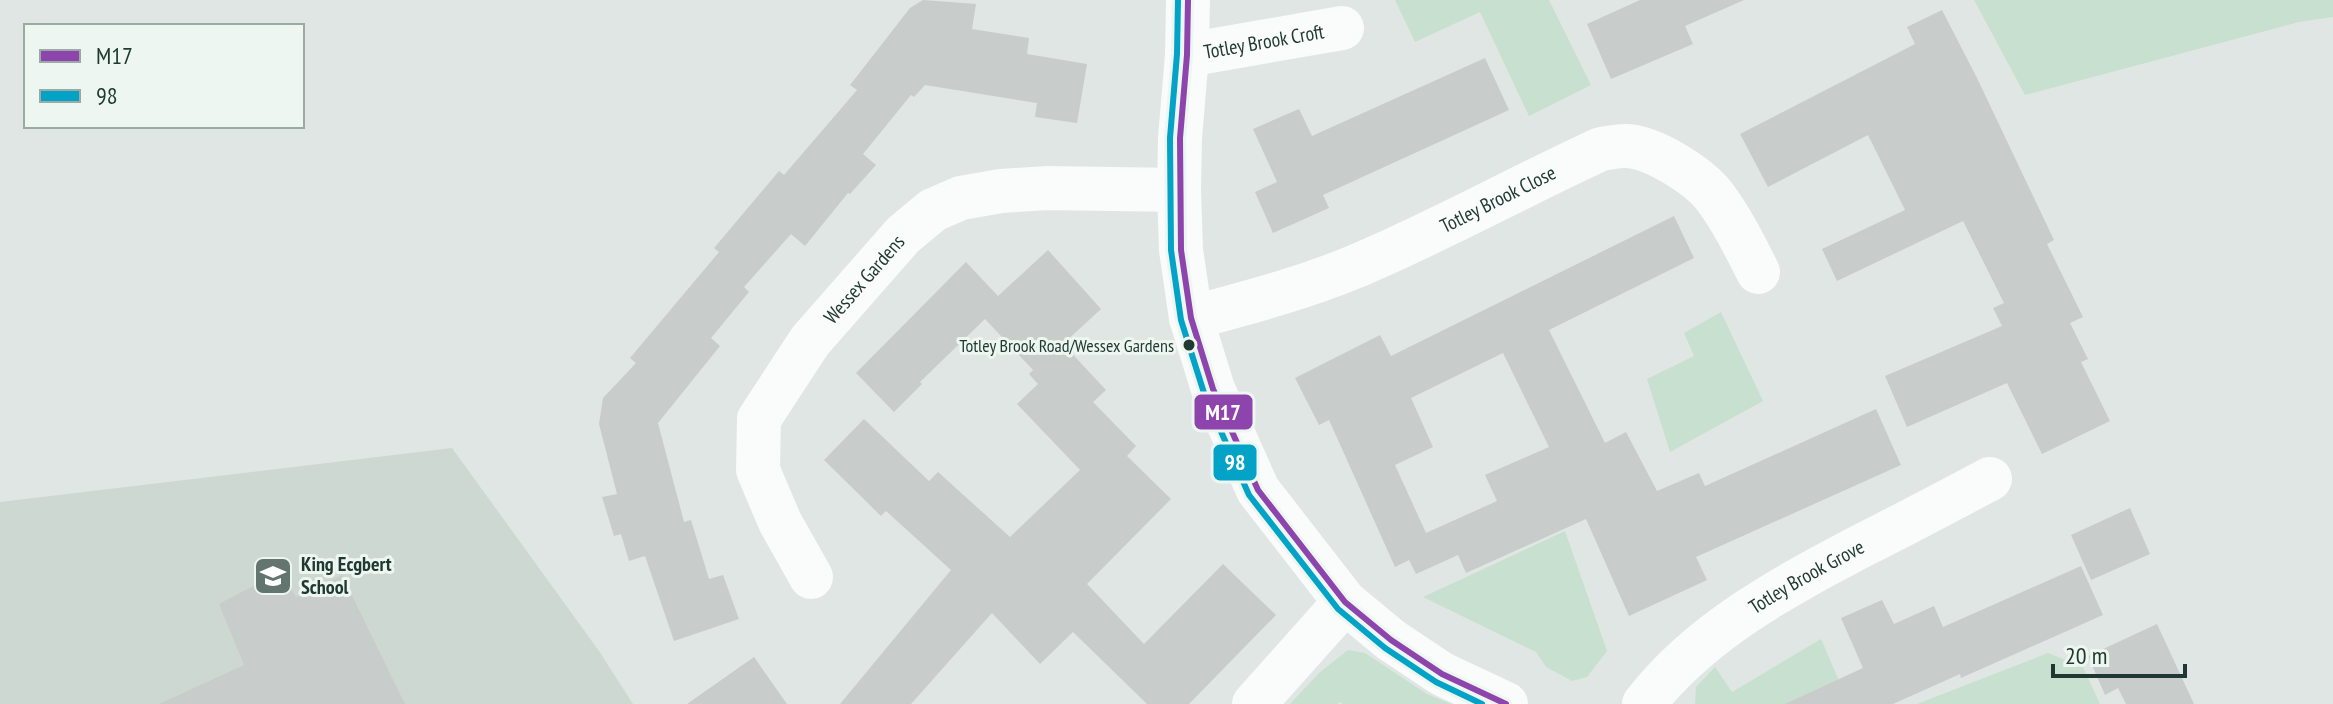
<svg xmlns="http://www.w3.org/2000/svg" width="2333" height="704" font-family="'PT Sans Narrow',sans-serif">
	<rect width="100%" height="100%" fill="#e0e6e3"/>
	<!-- built -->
	<path fill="#cdd8d3" d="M452,448l147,203 34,53h-633v-202z"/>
	<!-- green -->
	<path fill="#c8e0cf" d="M1395,0h154l42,85 -62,31 -49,-104 -65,30z
		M1974,0h359v17l-34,5 -274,73z
		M1721,312l42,89 -93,51 -23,-73 47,-23 -10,-23z
		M1565,531l42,120 -20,26 -15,4 -26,-14 -10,-15 -113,-55z
		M1821,639l28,65h-154l1,-17 19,-20 17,25z
		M1348,650l17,3 62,41 24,10h-108l-3,-2 -2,2h-48l29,-31z
		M2048,653l35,14 17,37h-183z"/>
	<!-- building -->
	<path fill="#c8cdcb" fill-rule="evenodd" d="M923,0l53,4 -4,25 57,9 -2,16 60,10 -10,59 -42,-6 2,-14 -112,-18 -11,12 -3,-2 -48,59 13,11 -26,29 -2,-1 -43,53 -14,-12 -47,53 5,5 -38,46 9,8 -62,77 26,99 7,-2 18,59 14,-4 16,44 -65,22 -29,-85 -16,5 -8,-27 -7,2 -12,-39 15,-3 -18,-70 4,-26 33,-35 -6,-5 89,-106 -5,-4 65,-77 5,4 73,-85 -7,-5 60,-77z
		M1640,0h104l-59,26 8,18 -82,35 -24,-55z
		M1942,10l35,68 77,162 -7,4 36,73 -13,6 18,36 -7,3 29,59 -68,33 -35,-71 -100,44 -22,-51 117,-50 -9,-18 11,-5 -41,-82 -126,60 -15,-32 83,-39 -37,-75 -100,52 -28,-53 175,-90 -8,-17z
		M1485,58l24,52 -186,85 6,13 -56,25 -18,-41 22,-10 -24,-53 46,-20 13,27z
		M1674,216l20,42 -145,72 56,113 21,-11 31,59 42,-18 6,13 171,-77 25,56 -205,92 11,23 -78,36 -43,-97 -120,54 -8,-18 -42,19 -7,-14 -14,7 -66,-147 -10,5 -24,-47 85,-43 11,21zM1503,353l46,94 -64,28 12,26 -71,32 -31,-68 38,-18 -22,-49z
		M1048,250l53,59 -38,35 43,46 -13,12 43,44 -9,10 44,43 -84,85 57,60 79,-80 53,51 -87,89h-42l-74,-72 -33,32 -48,-51 -81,91h-71l111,-134 -65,-59 -5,5 -57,-56 40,-41 65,62 9,-9 72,65 70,-67 -63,-66 21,-20 -9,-10 4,-4 -48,-51 -65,63 2,2 -28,28 -38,-39 110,-111 32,34z
		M2130,508l20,46 -59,26 -20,-45z
		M2081,566l22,49 -142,63 -1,-4 -67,30h-108l78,-36 -22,-50 41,-18 12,24 40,-18 9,21z
		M280,572l16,25 46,-22 63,129h-246l85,-39 -25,-61z
		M2157,624l37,80h-68l-8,-16 -13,7 -17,-39z
		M754,657l33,47h-100z"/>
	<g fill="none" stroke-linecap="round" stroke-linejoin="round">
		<!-- street -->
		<g stroke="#fafbfb" stroke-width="44">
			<path d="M1188,0l-1,55 -7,83 -1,52 2,60 10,68 22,71 45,101 87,112 46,38 51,34 64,30"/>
			<path id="s1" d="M1187,55l155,-27"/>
			<path id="s2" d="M1191,318c55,-15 110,-29 163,-51 84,-35 164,-80 247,-118 8,-1 16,-3 24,-3 27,0 74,30 90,51 17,23 30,49 43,75"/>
			<path id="s3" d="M811,577l-31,-55 -22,-52 1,-51 51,-78 93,-106 30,-25 28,-12 40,-7 47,-3 131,2"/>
			<path d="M1254,704l91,-102"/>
			<path id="s4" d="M1644,704c56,-73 141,-118 221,-160 42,-21 83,-43 125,-65"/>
		</g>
		<!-- bus-1 casing -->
		<g stroke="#edf6f1" stroke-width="12">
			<path id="bus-1" d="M1188,0l-1,55 -7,83 1,112 10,68 22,71 45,101 87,112 46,38 51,34 64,30"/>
		</g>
		<!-- bus-2 casing -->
		<g stroke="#edf6f1" stroke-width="12">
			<path id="bus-2" d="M1178,0l-1,54 -7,84 1,112 10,70 23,73 45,102 89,114 47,39 51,34 46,22"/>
		</g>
		<!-- bus-1 -->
		<use href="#bus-1" stroke="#8e44ad" stroke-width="6"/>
		<!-- bus-2 -->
		<use href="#bus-2" stroke="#02a3c6" stroke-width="6"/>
	</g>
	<!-- icons -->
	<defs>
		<g id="school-square" transform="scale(2)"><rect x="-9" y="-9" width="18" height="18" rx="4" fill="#63756f" stroke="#edf6f1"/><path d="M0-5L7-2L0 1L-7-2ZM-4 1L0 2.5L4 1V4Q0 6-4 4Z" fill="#fff"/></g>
	</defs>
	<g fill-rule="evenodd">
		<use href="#school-square" x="273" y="576"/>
	</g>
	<!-- markers -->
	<circle fill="#1f3831" stroke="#edf6f1" stroke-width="3" cx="1189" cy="345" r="7"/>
	<g text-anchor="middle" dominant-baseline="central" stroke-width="6" stroke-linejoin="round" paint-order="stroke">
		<!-- bus labels -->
		<g font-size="18" fill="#1f3831" stroke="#edf6f1" text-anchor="end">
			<text x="1174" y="345">Totley Brook Road/Wessex Gardens</text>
		</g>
		<!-- street labels -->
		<g font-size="20" fill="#1f3831" stroke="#edf6f1">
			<text stroke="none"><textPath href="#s1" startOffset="78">Totley Brook Croft</textPath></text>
			<text stroke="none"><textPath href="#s2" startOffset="330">Totley Brook Close</textPath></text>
			<text stroke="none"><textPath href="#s3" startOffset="346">Wessex Gardens</textPath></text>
			<text stroke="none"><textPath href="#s4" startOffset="208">Totley Brook Grove</textPath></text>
		</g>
		<!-- poi labels -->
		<g font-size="20" font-weight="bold" fill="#1f3831" stroke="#edf6f1" text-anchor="start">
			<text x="301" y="564">King Ecgbert<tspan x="301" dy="23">School</tspan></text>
		</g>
	</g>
	<g stroke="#edf6f1" stroke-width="3">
		<rect x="1193" y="393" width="61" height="38" rx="8" fill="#8e44ad"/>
		<rect x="1212" y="443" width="46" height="39" rx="8" fill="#02a3c6"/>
	</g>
	<g font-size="22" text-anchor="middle" font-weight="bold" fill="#fff">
		<text x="1223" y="420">M17</text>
		<text x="1235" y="470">98</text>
	</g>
	<!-- legend -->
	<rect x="24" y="24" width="280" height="104" fill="#edf6f1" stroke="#9baaa4" stroke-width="2"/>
	<rect x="40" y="50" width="40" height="12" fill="#8e44ad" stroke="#9baaa4" stroke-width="2"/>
	<text x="96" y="64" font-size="24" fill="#1f3831">M17</text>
	<rect x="40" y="90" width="40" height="12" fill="#02a3c6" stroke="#9baaa4" stroke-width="2"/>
	<text x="96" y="104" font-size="24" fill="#1f3831">98</text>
	<!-- scale -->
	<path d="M2053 664v12h132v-12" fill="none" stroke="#1f3831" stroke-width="4"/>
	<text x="2065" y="664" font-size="24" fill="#1f3831" stroke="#edf6f1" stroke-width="6" paint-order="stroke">20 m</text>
</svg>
